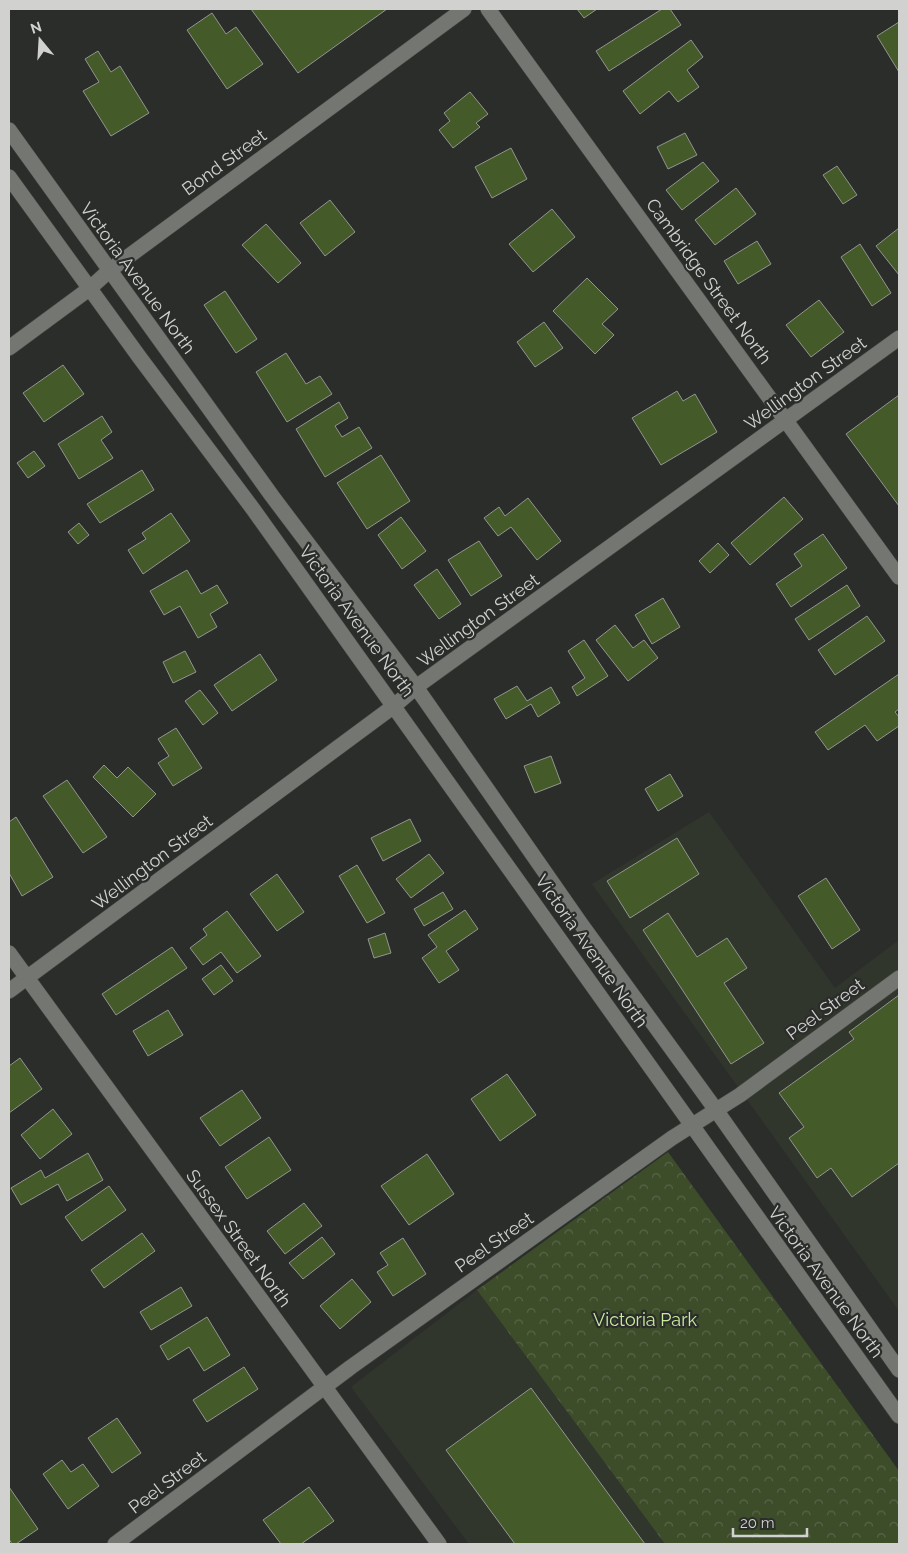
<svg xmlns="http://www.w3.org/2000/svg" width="908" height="1553" font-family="Raleway,sans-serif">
	<defs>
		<pattern id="park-crowns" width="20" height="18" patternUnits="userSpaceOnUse" patternTransform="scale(1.25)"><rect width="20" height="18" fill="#3d4d2a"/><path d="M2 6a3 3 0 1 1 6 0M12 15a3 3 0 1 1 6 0" fill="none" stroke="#586648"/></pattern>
	</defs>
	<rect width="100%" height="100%" fill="#2b2d2a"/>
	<!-- built -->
	<path fill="#31362d" d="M709,812l126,176 64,-48v371l-307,-427z
		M477,1290l188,254h-196l-118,-157z"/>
	<!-- park -->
	<path fill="url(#park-crowns)" d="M668,1152l231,319v73h-234l-188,-254z"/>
	<!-- building -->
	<path fill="#445a29" stroke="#939591" d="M251,9h136l-89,64z
		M577,9h20l-13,9z
		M662,9h8l11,16 -72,46 -13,-20z
		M212,13l14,21 10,-7 27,37 -36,25 -40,-59z
		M899,22v50l-22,-36z
		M691,40l12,17 -16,13 12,17 -21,15 -9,-11 -29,23 -17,-23z
		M98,51l13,21 9,-6 29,47 -38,23 -28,-45 16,-9 -14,-23z
		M470,92l18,22 -12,9 4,4 -27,21 -14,-18 11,-9 -6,-8z
		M685,133l12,22 -29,14 -11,-22z
		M511,148l16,31 -35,19 -17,-31z
		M703,162l16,19 -37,29 -16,-20z
		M837,166l20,29 -14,9 -20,-29z
		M736,188l20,26 -41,31 -20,-25z
		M330,200l25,32 -30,24 -25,-33z
		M552,209l23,28 -42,35 -24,-28z
		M266,224l35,39 -23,20 -36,-38z
		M899,228v47l-23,-29z
		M757,241l14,23 -33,20 -14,-23z
		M860,244l31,49 -19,13 -31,-49z
		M587,278l31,31 -16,15 12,11 -19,19 -42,-43z
		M225,291l32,48 -21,14 -32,-48z
		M819,300l25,32 -33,25 -25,-32z
		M544,322l19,26 -28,19 -18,-25z
		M286,353l20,31 14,-8 12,18 -45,28 -31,-50z
		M63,365l21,29 -40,28 -21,-29z
		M677,391l6,10 12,-7 22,38 -56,33 -29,-47z
		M899,395v111l-53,-72z
		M339,402l9,16 -13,8 7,11 17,-10 13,21 -47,29 -29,-48z
		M102,416l10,16 -11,8 12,18 -34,21 -21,-35z
		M34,451l11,15 -17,12 -11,-15z
		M381,455l29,46 -43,28 -30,-46z
		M142,470l12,20 -54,33 -13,-19z
		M784,497l19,22 -53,46 -19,-22z
		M528,498l33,43 -24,19 -26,-33 -13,9 -14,-18 15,-11 6,9z
		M171,513l19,28 -47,33 -15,-24 18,-11 -4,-6z
		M401,517l25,34 -24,18 -24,-34z
		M79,523l10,12 -11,9 -10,-12z
		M823,534l24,34 -56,39 -15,-23 26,-18 -8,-12z
		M479,541l23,35 -31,20 -23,-36z
		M718,543l11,12 -19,18 -11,-12z
		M437,569l24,35 -22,15 -25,-34z
		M187,570l14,24 16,-9 11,18 -18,11 7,13 -19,11 -18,-32 -16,9 -14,-24z
		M847,585l13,21 -51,34 -14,-21z
		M663,598l17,29 -28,17 -17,-29z
		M867,616l18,25 -50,34 -17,-25z
		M615,625l18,23 11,-8 14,18 -30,23 -32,-41z
		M584,640l24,36 -31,20 -5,-9 13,-9 -17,-27z
		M185,651l11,21 -23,11 -10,-21z
		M260,654l17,26 -45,31 -18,-26z
		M899,674v35l-4,3 4,5v9l-22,15 -12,-16 -37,25 -13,-18z
		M517,686l10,15 24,-14 9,16 -22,14 -7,-13 -25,15 -12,-20z
		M200,690l18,23 -15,12 -18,-24z
		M176,728l26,40 -29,18 -15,-23 11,-7 -11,-17z
		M551,756l10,27 -26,10 -11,-27z
		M104,765l13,13 11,-11 28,27 -23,23 -40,-40z
		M670,774l13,22 -25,15 -13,-22z
		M67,780l40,57 -24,16 -40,-57z
		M16,817l37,60 -31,19 -13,-23v-51z
		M410,819l11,22 -38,20 -12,-23z
		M677,838l22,36 -69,44 -23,-37z
		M429,854l15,19 -33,25 -15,-19z
		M357,865l28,48 -18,10 -28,-47z
		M277,874l27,38 -27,19 -27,-37z
		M826,878l34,52 -28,19 -34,-53z
		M443,892l10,17 -29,17 -10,-17z
		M465,910l13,19 -32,22 13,19 -20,13 -17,-25 15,-11 -9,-12z
		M227,911l34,45 -24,17 -16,-21 -18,13 -13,-17 17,-13 -4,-6z
		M668,913l29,44 30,-19 20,30 -23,15 40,60 -33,21 -88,-134z
		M385,933l6,20 -17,5 -6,-19z
		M172,947l15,21 -71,47 -14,-21z
		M221,965l12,16 -19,14 -12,-16z
		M899,995v168l-47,34 -21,-29 -14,10 -28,-40 15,-11 -25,-34 75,-54 -5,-7z
		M168,1010l15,25 -35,21 -15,-25z
		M20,1058l22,31 -33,24v-47z
		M507,1074l29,41 -36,26 -29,-42z
		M242,1090l19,28 -41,28 -20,-28z
		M53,1109l19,25 -32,25 -19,-24z
		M269,1137l22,33 -44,29 -22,-32z
		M88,1153l15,27 -36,21 -9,-17 -37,21 -10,-17 30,-18 4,8z
		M427,1154l27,40 -45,31 -28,-39z
		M109,1186l17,24 -44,31 -17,-24z
		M304,1203l18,23 -37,28 -18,-23z
		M142,1233l13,18 -51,37 -13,-18z
		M322,1237l13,17 -32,25 -14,-16z
		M403,1238l23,36 -33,22 -16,-24 11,-7 -8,-12z
		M352,1279l19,23 -31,27 -20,-23z
		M181,1287l11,19 -41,24 -11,-18z
		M207,1317l23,38 -26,16 -15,-24 -21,13 -8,-14z
		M244,1367l14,22 -51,33 -14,-22z
		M531,1388l114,156h-130l-69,-94z
		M117,1418l24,35 -29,20 -24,-35z
		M62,1460l9,12 12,-8 16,22 -31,23 -25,-35z
		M9,1487l29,42 -22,15h-4l-3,-5z
		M309,1487l25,34 -33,23h-20l-18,-24z"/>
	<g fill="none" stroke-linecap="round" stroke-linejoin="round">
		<!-- minor casing -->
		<g stroke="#494a47" stroke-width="16">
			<path id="minor" d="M488,9l411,568
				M9,130l263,366 144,191 165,237 135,186 183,260
				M9,177l131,181 113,151 646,907
				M9,348l80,-59 21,-19 354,-261
				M9,953l430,591
				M9,991l385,-285 22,-19 483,-349
				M115,1544l236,-177 321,-229 68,-43 159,-117"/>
		</g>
		<!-- minor -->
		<use href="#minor" stroke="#747672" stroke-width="15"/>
	</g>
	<g text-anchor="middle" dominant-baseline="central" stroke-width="4.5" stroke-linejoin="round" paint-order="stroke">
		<!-- street labels -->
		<g font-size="18" fill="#d1d2d0" stroke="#2b2d2a">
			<text transform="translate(224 162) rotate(-36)">Bond Street</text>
			<text transform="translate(138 278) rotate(54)">Victoria Avenue North</text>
			<text transform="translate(709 281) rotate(54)">Cambridge Street North</text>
			<text transform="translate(805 383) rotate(-36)">Wellington Street</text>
			<text transform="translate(478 620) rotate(-36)">Wellington Street</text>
			<text transform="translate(357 621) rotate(54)">Victoria Avenue North</text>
			<text transform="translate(152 862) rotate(-37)">Wellington Street</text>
			<text transform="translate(592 951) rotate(55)">Victoria Avenue North</text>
			<text transform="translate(825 1009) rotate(-36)">Peel Street</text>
			<text transform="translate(239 1238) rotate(54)">Sussex Street North</text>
			<text transform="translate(494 1242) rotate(-35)">Peel Street</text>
			<text transform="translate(826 1282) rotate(54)">Victoria Avenue North</text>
			<text transform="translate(167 1482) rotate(-37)">Peel Street</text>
		</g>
		<!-- park labels -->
		<g font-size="18" fill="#c8ec9e" stroke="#2b2d2a">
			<text x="645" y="1319">Victoria Park</text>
		</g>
	</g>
	<!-- border -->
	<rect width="908" height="1553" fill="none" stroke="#d1d2d0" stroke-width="20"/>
	<!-- north arrow -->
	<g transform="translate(40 40) rotate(342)" stroke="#2b2d2a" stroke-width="4" paint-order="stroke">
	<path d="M0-4L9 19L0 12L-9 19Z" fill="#d1d2d0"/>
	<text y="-8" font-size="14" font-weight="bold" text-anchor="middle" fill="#d1d2d0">N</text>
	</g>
	<!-- scale -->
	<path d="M733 1528v8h74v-8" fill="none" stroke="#d1d2d0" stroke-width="2.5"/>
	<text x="740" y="1528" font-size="15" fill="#d1d2d0" stroke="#2b2d2a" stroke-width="4" paint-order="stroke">20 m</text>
</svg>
